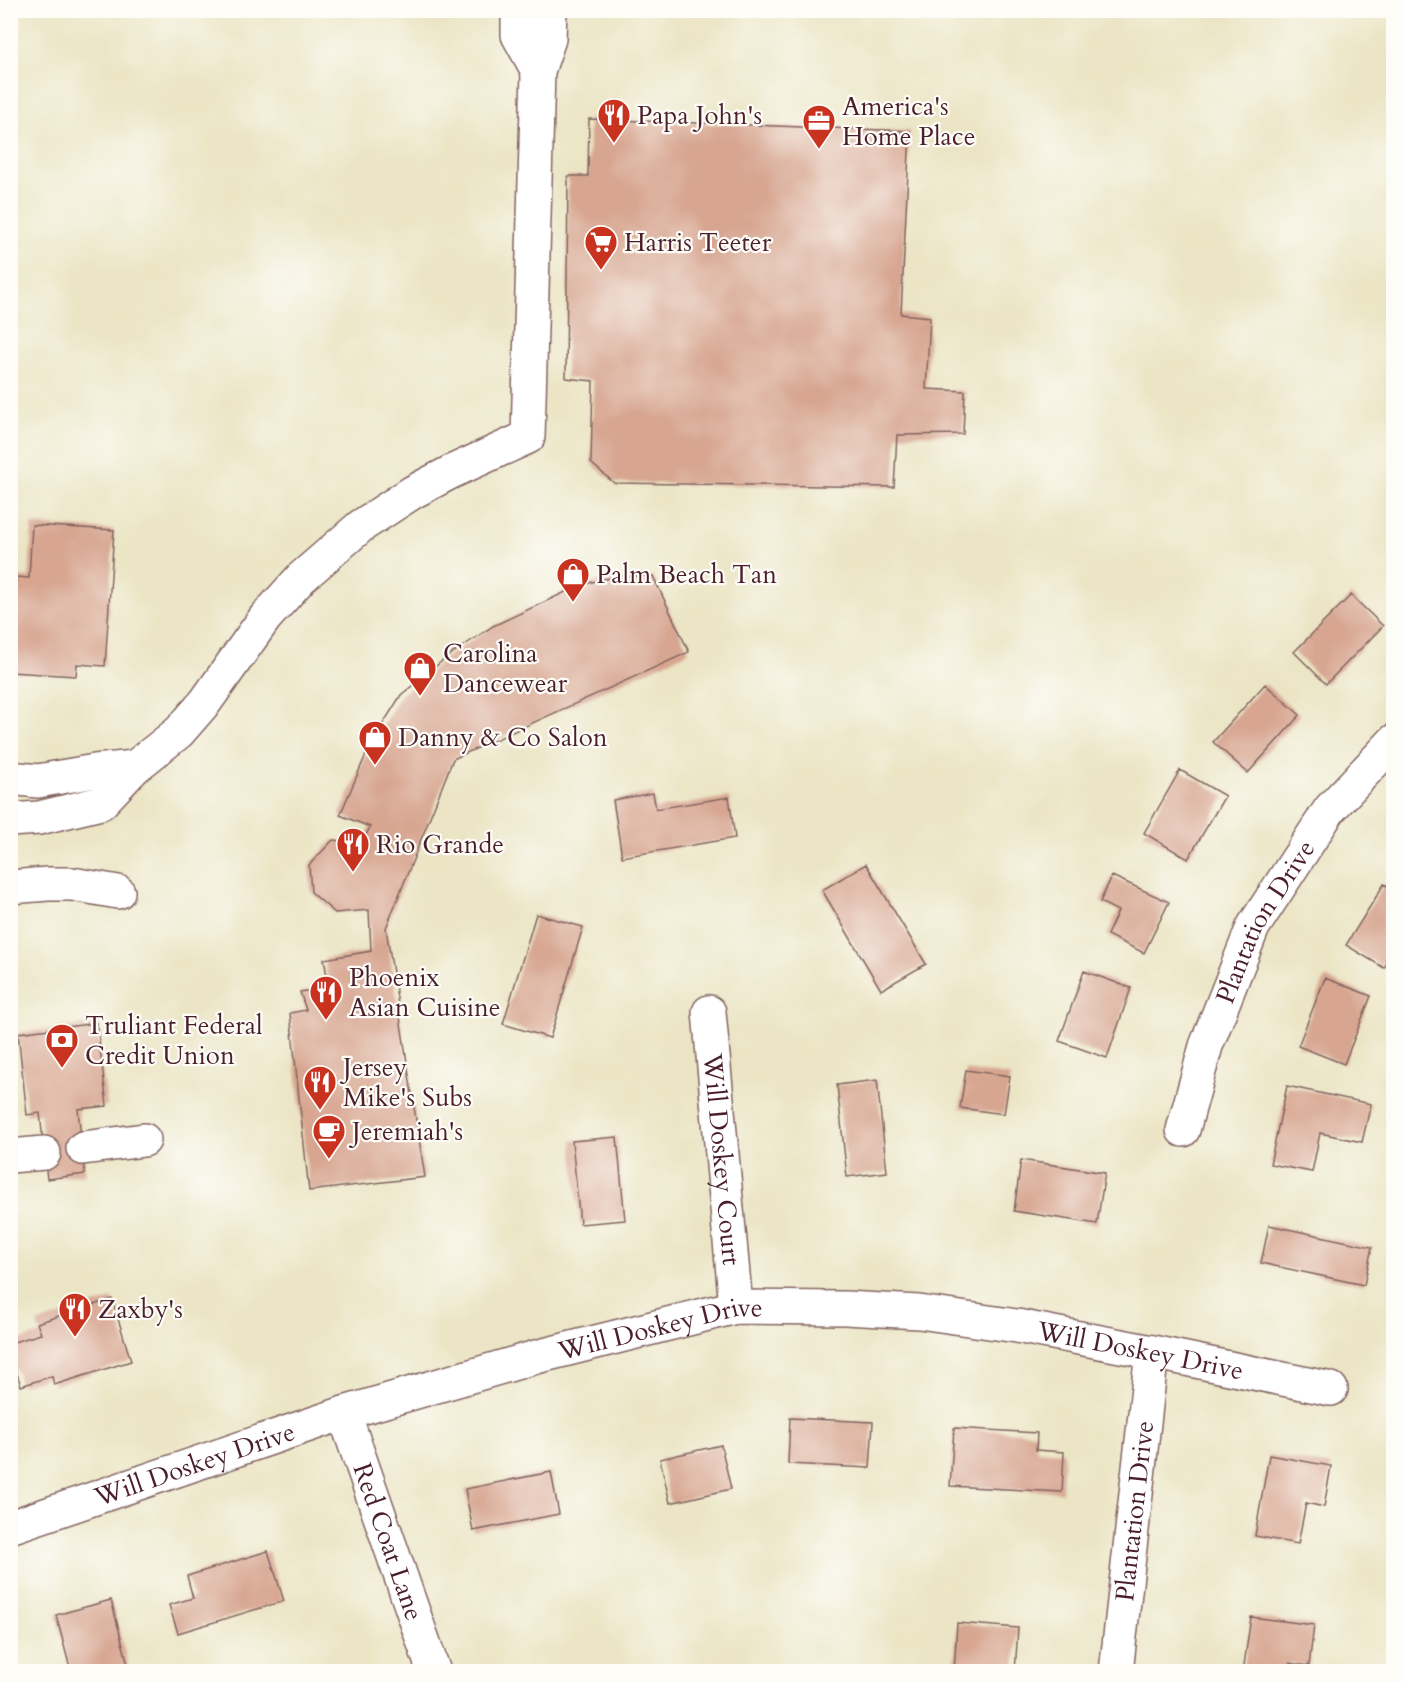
<svg xmlns="http://www.w3.org/2000/svg" width="1404" height="1682" font-family="Cardo,serif">
	<rect width="100%" height="100%" fill="#fdfcf7"/>
	<filter id="ink" filterUnits="userSpaceOnUse"><feTurbulence type="fractalNoise" baseFrequency=".0167" numOctaves="2"/><feDisplacementMap in="SourceGraphic" scale="12" xChannelSelector="R" yChannelSelector="G"/><feConvolveMatrix kernelMatrix="1 2 1 2 8 2 1 2 1" color-interpolation-filters="sRGB"/></filter>
	<filter id="wash" filterUnits="userSpaceOnUse"><feTurbulence type="fractalNoise" baseFrequency=".008" numOctaves="4" result="noise"/><feDisplacementMap in="SourceGraphic" scale="24" xChannelSelector="R" yChannelSelector="G"/><feGaussianBlur stdDeviation="1.35" result="paint"/><feColorMatrix in="noise" values="0 0 0 0 0 0 0 0 0 0 0 0 0 0 0 0 0 1.4 0 .05"/><feComposite in="paint" operator="in"/></filter>
	<g filter="url(#wash)">
		<rect width="100%" height="100%" fill="#ebe5c5"/>
		<g id="blocks">
			<!-- building -->
			<path fill="#d7a590" d="M589,119l321,12 -9,183 29,3 -4,72 39,2 -2,43 -66,1 -3,52 -280,-4 -23,-20 2,-82 -27,-3 2,-202h20z
				M32,525l82,5 -9,136 -28,-2 -1,12 -66,-4 6,-95 13,1z
				M618,576h35l36,76 -236,107 -67,169 39,249 -116,14 -19,-178 16,-3 -6,-18 29,-5 -5,-28 47,-8 -2,-41 -34,3 -24,-21 -2,-27 24,-25 29,3 8,-16 -30,-12 31,-72 30,-48 46,-38 46,-31 77,-36 22,-8z
				M1351,595l32,31 -57,58 -32,-32z
				M1265,684l35,31 -52,58 -35,-31z
				M1180,770l45,26 -37,63 -44,-26z
				M653,793l3,16 73,-12 6,41 -113,19 -9,-57z
				M866,864l60,100 -45,26 -59,-100z
				M1112,876l57,26 -25,51 -37,-18 11,-24 -18,-9z
				M1384,884l10,6v63l-10,15 -38,-23z
				M536,914l47,13 -33,111 -47,-14z
				M1084,971l47,17 -24,70 -48,-17z
				M1325,978l46,18 -27,68 -46,-18z
				M97,1023l10,83 -29,3 7,65 -38,5 -7,-66 -13,2 -9,-82z
				M966,1070l44,6 -6,38 -44,-6z
				M877,1080l10,92 -40,5 -10,-92z
				M1287,1086l84,18 -9,38 -42,-9 -8,39 -42,-8z
				M617,1137l8,83 -45,4 -8,-83z
				M1021,1160l84,13 -8,51 -83,-13z
				M1269,1225l103,22 -8,38 -103,-22z
				M112,1299l19,62 -77,24 -2,-9 -31,10 -11,-34v-9l31,-9 -4,-11z
				M790,1418l83,4 -3,46 -82,-4z
				M954,1428l83,5 -1,17 28,2 -2,40 -112,-6z
				M721,1445l10,44 -61,14 -10,-44z
				M1269,1455l62,11 -7,41 -18,-4 -8,41 -43,-8z
				M551,1472l8,42 -86,17 -8,-42z
				M268,1551l16,50 -106,32 -9,-28 24,-7 -6,-22z
				M111,1600l19,72h-59l-15,-57z
				M1251,1617l63,8 -5,41 -20,-3 -1,9h-45z
				M957,1623l61,5 -3,44h-61z"/>
		</g>
	</g>
	<g filter="url(#ink)">
		<use href="#blocks" fill-opacity="0" stroke="#826461" stroke-width="1.5"/>
		<g fill="none" stroke-linecap="round" stroke-linejoin="round">
			<!-- minor casing -->
			<g stroke="#826461" stroke-width="36">
				<g id="minor">
					<path d="M518,10v25l20,36"/>
					<path d="M10,778l28,3 57,-10 40,-4"/>
					<path d="M10,820l29,-2 62,-15 34,-36 44,-35 27,-31 59,-83 36,-40 60,-52 52,-34 38,-20 77,-35 10,-366 11,-32 1,-29"/>
					<path d="M10,887l38,-3h24l46,8"/>
					<path id="s1" d="M709,1012l27,295"/>
					<path id="s2" d="M1183,1130l23,-84 47,-119 77,-118 64,-68"/>
					<path d="M83,1148l61,-8"/>
					<path d="M10,1156l34,-3"/>
					<path id="s3" d="M344,1413l90,259"/>
					<path id="s4" d="M10,1527l334,-114 192,-56 200,-50 109,1 74,4 98,14 135,26 179,37"/>
					<path id="s5" d="M1116,1672l36,-320"/>
				</g>
			</g>
			<!-- minor -->
			<use href="#minor" stroke="#fff" stroke-width="33"/>
		</g>
	</g>
	<!-- icons -->
	<defs>
		<g id="restaurant-pin" transform="scale(1.725)"><path d="M0 17L-7.5 6A9.5 9.5 0 1 1 7.5 6Z" fill="#c8321e" stroke="#fdfcf7"/><path d="M-5-6h1v4h1v-4h1v4h1v-4h1v5L-1.5 .5V6h-2V.5L-5-1ZM5-6V6H3V1.5H1.5Q1.5-4 5-6Z" fill="#fff"/></g>
		<g id="office-pin" transform="scale(1.725)"><path d="M0 17L-7.5 6A9.5 9.5 0 1 1 7.5 6Z" fill="#c8321e" stroke="#fdfcf7"/><path d="M-6-3h4V-5.5h4V-3h4V5H-6ZM-1-4.5V-3h2v-1.5ZM-6 0V1H6V0Z" fill="#fff"/></g>
		<g id="supermarket-pin" transform="scale(1.725)"><path d="M0 17L-7.5 6A9.5 9.5 0 1 1 7.5 6Z" fill="#c8321e" stroke="#fdfcf7"/><path d="M-6-5.5h2.5l.6 2H6L4.5 2H-2.5L-4.4-4H-6ZM-1.5 3.2a1.3 1.3 0 1 0 .1 0ZM3 3.2a1.3 1.3 0 1 0 .1 0Z" fill="#fff"/></g>
		<g id="shop-pin" transform="scale(1.725)"><path d="M0 17L-7.5 6A9.5 9.5 0 1 1 7.5 6Z" fill="#c8321e" stroke="#fdfcf7"/><path d="M-5-2.5h2.3a2.7 3.5 0 0 1 5.4 0H5L5.5 6h-11ZM-1.5-2.5h3a1.5 2.3 0 0 0-3 0Z" fill="#fff"/></g>
		<g id="bank-pin" transform="scale(1.725)"><path d="M0 17L-7.5 6A9.5 9.5 0 1 1 7.5 6Z" fill="#c8321e" stroke="#fdfcf7"/><path d="M-6-4H6V4H-6ZM0-2.3a2.3 2.3 0 1 0 0 4.6a2.3 2.3 0 1 0 0-4.6Z" fill="#fff"/></g>
		<g id="cafe-pin" transform="scale(1.725)"><path d="M0 17L-7.5 6A9.5 9.5 0 1 1 7.5 6Z" fill="#c8321e" stroke="#fdfcf7"/><path d="M-5.5-4.5H6V0H3Q3 3.5 0 3.5H-2.5Q-5.5 3.5-5.5 0ZM3-3.2v2h1.7v-2ZM-6 4.5H4V6H-6Z" fill="#fff"/></g>
	</defs>
	<g fill-rule="evenodd">
		<use href="#restaurant-pin" x="614" y="115"/>
		<use href="#office-pin" x="819" y="121"/>
		<use href="#supermarket-pin" x="601" y="242"/>
		<use href="#shop-pin" x="573" y="574"/>
		<use href="#shop-pin" x="420" y="668"/>
		<use href="#shop-pin" x="375" y="737"/>
		<use href="#restaurant-pin" x="353" y="844"/>
		<use href="#restaurant-pin" x="326" y="992"/>
		<use href="#bank-pin" x="62" y="1040"/>
		<use href="#restaurant-pin" x="320" y="1082"/>
		<use href="#cafe-pin" x="329" y="1131"/>
		<use href="#restaurant-pin" x="75" y="1309"/>
	</g>
	<g text-anchor="middle" dominant-baseline="central" stroke-width="4.5" stroke-linejoin="round" paint-order="stroke">
		<!-- poi labels -->
		<g font-size="26" fill="#4a1f2b" stroke="#fdfcf7" text-anchor="start">
			<text x="842" y="106">America's<tspan x="842" dy="30">Home Place</tspan></text>
			<text x="637" y="115">Papa John's</text>
			<text x="624" y="242">Harris Teeter</text>
			<text x="596" y="574">Palm Beach Tan</text>
			<text x="443" y="653">Carolina<tspan x="443" dy="30">Dancewear</tspan></text>
			<text x="398" y="737">Danny &amp; Co Salon</text>
			<text x="376" y="844">Rio Grande</text>
			<text x="349" y="977">Phoenix<tspan x="349" dy="30">Asian Cuisine</tspan></text>
			<text x="85" y="1025">Truliant Federal<tspan x="85" dy="30">Credit Union</tspan></text>
			<text x="343" y="1067">Jersey<tspan x="343" dy="30">Mike's Subs</tspan></text>
			<text x="352" y="1131">Jeremiah's</text>
			<text x="98" y="1309">Zaxby's</text>
		</g>
		<!-- street labels -->
		<g font-size="26" fill="#4a1f2b" stroke="#fdfcf7">
			<text stroke="none"><textPath href="#s2" startOffset="225">Plantation Drive</textPath></text>
			<text stroke="none"><textPath href="#s1" startOffset="148">Will Doskey Court</textPath></text>
			<text stroke="none"><textPath href="#s4" startOffset="681">Will Doskey Drive</textPath></text>
			<text stroke="none"><textPath href="#s4" startOffset="1167">Will Doskey Drive</textPath></text>
			<text stroke="none"><textPath href="#s4" startOffset="195">Will Doskey Drive</textPath></text>
			<text stroke="none"><textPath href="#s5" startOffset="162">Plantation Drive</textPath></text>
			<text stroke="none"><textPath href="#s3" startOffset="136">Red Coat Lane</textPath></text>
		</g>
	</g>
	<!-- margin -->
	<rect width="1404" height="1682" fill="none" stroke="#fdfcf7" stroke-width="36"/>
</svg>
